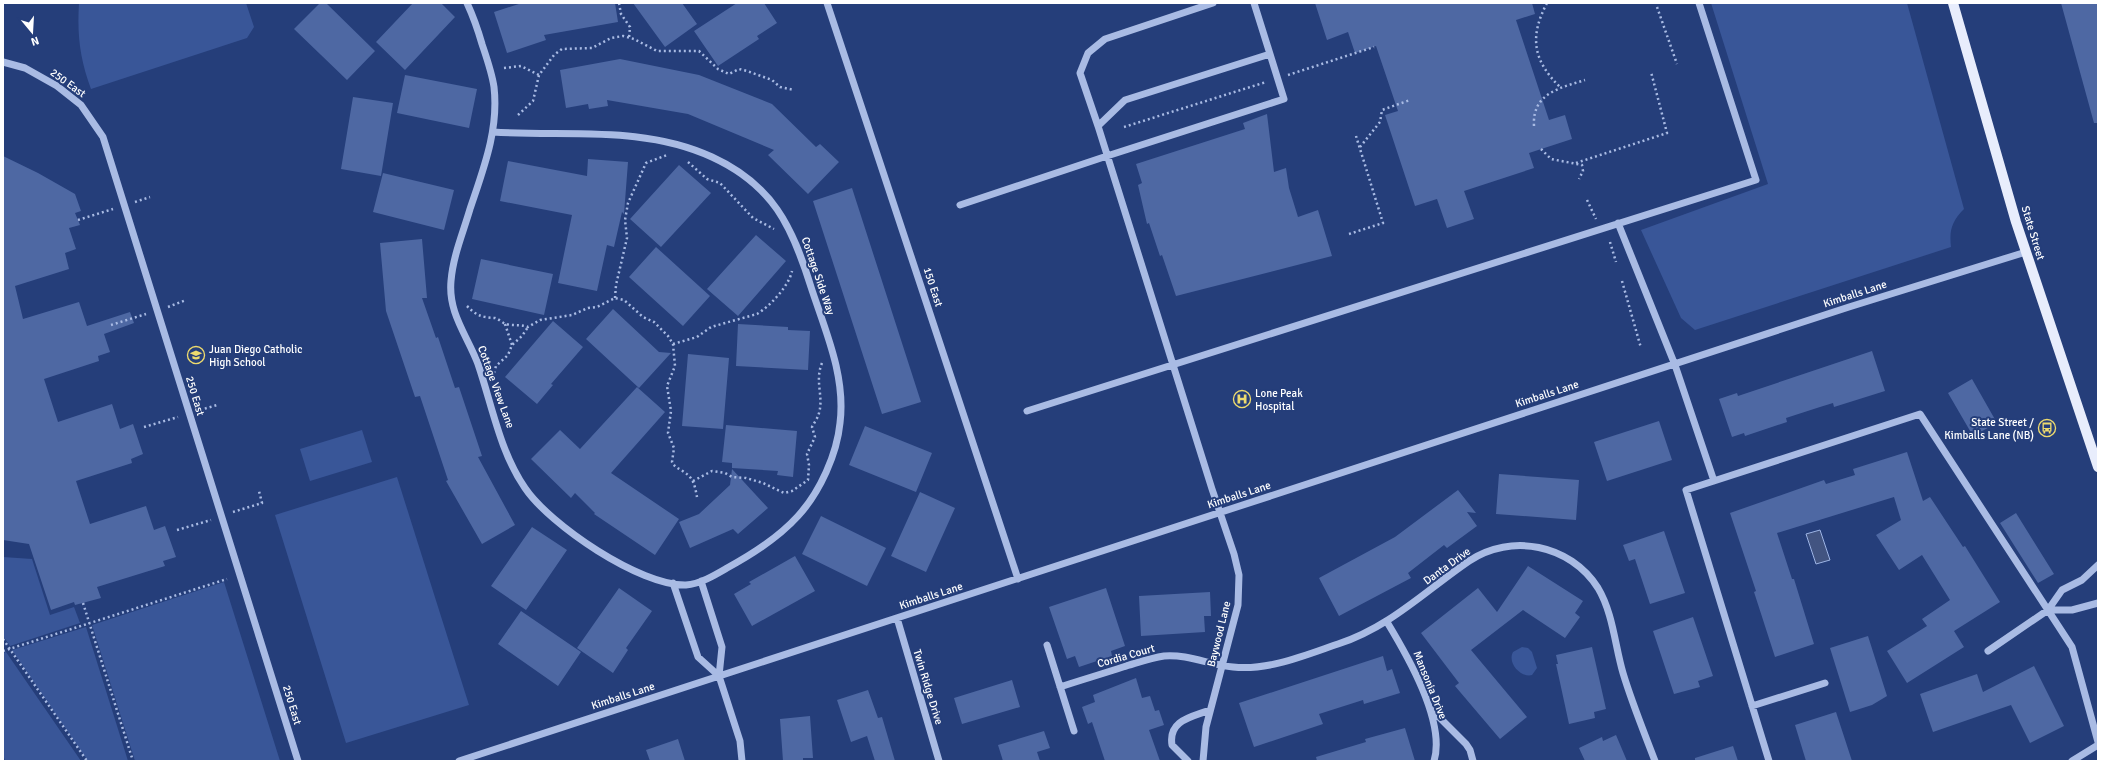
<svg xmlns="http://www.w3.org/2000/svg" width="2101" height="764" font-family="Signika,sans-serif">
	<rect width="100%" height="100%" fill="#253e7a"/>
	<!-- green -->
	<path fill="#395698" d="M79,3h167l8,24 -7,11 -156,51c-11,-30 -14,-53 -12,-86z
		M1711,3h196l57,206c-12,12 -15,21 -13,38l-256,83 -14,-12 -40,-88 127,-46z
		M362,430l10,32 -62,19 -10,-32z
		M397,477l72,228 -123,38 -71,-228z
		M3,557l29,2 18,56 24,-8 6,16 -70,23 -7,-10z
		M224,582l56,179h-145l-43,-136z
		M86,627l42,134h-40l-76,-111z
		M1522,647l6,1 4,4 5,16 -5,7c-11,3 -25,-12 -19,-23z
		M6,652l75,109h-76l-2,-7v-101z"/>
	<!-- water -->
	<path fill="#425481" stroke="#9db4e5" d="M1820,530l10,30 -14,4 -10,-30z"/>
	<!-- building -->
	<path fill="#4e68a3" d="M320,3h6l49,48 -28,29 -53,-51z
		M413,3h28l14,14 -50,53 -29,-28z
		M522,3h93l3,19 -74,13 2,5 -39,13 -13,-41z
		M633,3h49l15,21 -32,23z
		M737,3h27l13,20 -20,13 2,3 -41,27 -24,-35z
		M1315,3h217l3,11 -19,6 33,100 16,-5 7,24 -43,14 5,15 -70,23 10,28 -27,9 -10,-29 -22,7 -30,-91 13,-4 -22,-65 -21,7 -7,-21 -21,8z
		M2061,3h37v120h-4z
		M620,59l79,16 73,29 44,43 4,-3 19,18 -31,32 -40,-39 6,-5 -86,-36 -81,-14 1,6 -19,3 -1,-5 -22,4 -6,-38z
		M405,75l72,14 -8,39 -72,-15z
		M353,97l40,6 -12,73 -40,-7z
		M1267,114l7,58 12,-4 3,20 9,29 20,-7 14,46 -156,40 -14,-41 -2,1 -11,-33 -2,1 -9,-39 4,-2 -6,-19 109,-35 -2,-6z
		M3,156l35,17 37,21 6,17 -6,2 5,12 -11,3 7,21 -11,4 4,16 -54,17 8,33 56,-17 8,24 43,-14 4,11 -30,11 6,18 -12,4 1,5 -55,18 14,43 54,-18 8,25 13,-5 10,30 -12,5 1,4 -56,18 14,43 56,-18 8,24 11,-4 11,31 -13,4 2,5 -68,21 4,11 -26,7 -1,-3 -23,8 -22,-66 -26,-4z
		M588,159l40,3 -4,52 -2,-2 -8,35 -7,-2 -10,46 -39,-8 14,-68 -72,-14 8,-40 79,15z
		M679,165l32,28 -50,54 -31,-28z
		M383,173l71,17 -10,40 -71,-18z
		M852,188l69,214 -39,12 -69,-213z
		M756,235l30,26 -48,55 -31,-27z
		M422,239l5,59h-5l14,40 2,-1 17,51 4,-1 23,69 -4,1 37,68 -33,19 -36,-63 2,-1 -28,-84 -5,1 -29,-86 -6,-68z
		M656,247l54,49 -27,30 -54,-49z
		M481,259l72,15 -9,41 -72,-16z
		M613,309l46,43 12,1 -32,35 -53,-49z
		M553,321l30,26 -32,37 2,1 -16,19 -32,-27z
		M738,324l50,3v3l22,1 -2,39 -72,-4z
		M1872,351l13,40 -51,16 -1,-4 -13,4 -34,11 1,4 -42,14 -1,-3 -12,4 -13,-38 18,-6 1,3z
		M688,354l41,4 -6,71 -41,-3z
		M1972,379l25,44 -24,13 -25,-43z
		M637,387l28,25 -54,61 68,46 -24,36 -61,-41 1,-1 -20,-20 -4,5 -40,-39 29,-29 20,19z
		M1659,421l13,39 -65,21 -13,-39z
		M726,425l71,6 -4,46 -16,-2 1,-4 -46,-3v-5l-10,-1z
		M865,426l67,27 -16,39 -67,-27z
		M1907,452l16,49 7,-4 33,50 2,-1 35,56 -46,29 10,16 -57,36 -20,-32 40,-25 -5,-7 28,-19 -28,-45 -23,15 -23,-35 25,-15 -7,-23 -117,36 15,46h2l20,65 -39,13 -21,-65 2,-1 -26,-78 94,-33 2,4 29,-9 -2,-6z
		M732,469l36,39 -30,26 -5,-5 -43,19 -11,-26 20,-8 31,-29z
		M1499,474l80,6 -3,40 -80,-6z
		M1458,490l18,23 -9,-1 10,14 -30,22 -3,-3 -36,28 3,5 -72,38 -20,-38 76,-41z
		M920,492l35,16 -29,64 -35,-16z
		M2016,513l38,61 -16,9 -38,-60z
		M821,516l65,32 -19,38 -65,-32z
		M532,527l35,23 -41,60 -35,-24z
		M1664,531l21,62 -35,11 -15,-45 -6,2 -6,-16z
		M795,556l20,35 -63,35 -18,-32 17,-10 -2,-2z
		M1528,566l55,35 -8,12 5,4 -15,21 -42,-28 -52,40 56,67 -27,22 -45,-53 4,-3 -38,-50 57,-45 19,24z
		M619,588l33,23 -26,37 2,2 -15,23 -36,-25z
		M1106,588l19,58 -14,5 1,5 -33,11 -4,-11 -8,3 -18,-52z
		M1210,592l1,24h-7l1,16 -64,4 -2,-40z
		M521,611l60,41 -23,34 -60,-42z
		M1693,617l20,59 -15,5 2,6 -26,7 -21,-63z
		M1868,636l19,60 -15,9 -22,7 -20,-64z
		M1592,647l14,62 -12,3 1,6 -26,6 -13,-60h2l-2,-9z
		M1383,656l4,15 5,-2 8,24 -36,11 -1,-4 -44,14 4,10 -69,23 -15,-44z
		M2034,666l30,60 -34,17 -19,-38 -78,27 -13,-38 57,-20 6,18z
		M1136,678l6,20 8,-2 5,15 4,-1 5,15 -15,5 11,31h-55l-13,-39 -4,2 -6,-17 13,-5 -2,-7z
		M1012,680l8,27 -58,17 -8,-26z
		M868,690l10,28 4,-1 13,44h-20l-8,-25 -16,6 -14,-42z
		M1836,712l16,49h-46l-11,-36z
		M810,716l3,42h-10v3h-20l-3,-42z
		M1405,728l10,33h-98l-1,-4 50,-15 -1,-3z
		M1044,731l6,17 -13,4 3,9h-37l-5,-16z
		M1616,735l11,26h-42l-6,-13 23,-11 1,4z
		M678,739l7,22h-35l-4,-11z
		M1733,746l5,15h-43v-3z"/>
	<g fill="none" stroke-linecap="round" stroke-linejoin="round">
		<!-- path -->
		<path stroke="#a9bbe4" stroke-width="2.5" stroke-dasharray="2 3" stroke-linecap="butt" d="M619,3l2,11 9,13 -1,11
			M1547,3c-18,34 -14,58 14,85
			M1657,7l20,57
			M504,68l17,-2 18,9
			M1288,75l86,-28
			M518,115l15,-14 6,-26 15,-20 8,-6 30,-1 19,-10 12,-2 11,3 23,12h42l19,18 11,5 10,-5 8,2 25,9 8,7 14,3
			M1534,126c-2,-33 26,-38 51,-46
			M1124,127l142,-45
			M1360,147l20,-25 2,-12 28,-10
			M1541,149l10,10 31,6 1,6 -4,8
			M688,162l19,17 13,4 33,35 21,11
			M1576,163l91,-30 -16,-61
			M1587,200l9,19
			M135,202l15,-5
			M78,220l35,-11
			M1349,234l34,-11 -27,-87
			M1610,242l6,20
			M1622,281l19,67
			M615,298l1,-13 11,-47 -2,-18 3,-17 18,-40 21,-8
			M467,306c10,10 14,11 28,12 4,1 7,5 11,6 7,2 14,0 22,3l12,-7 32,-5 16,-7 9,-1 18,-9 9,2 19,17 11,5 14,14 5,8 2,22 -8,20 4,25 -3,22 6,15 -2,14c3,6 7,6 12,10 10,6 11,15 13,25
			M168,307l18,-7
			M505,324l7,21
			M111,325l35,-11
			M673,344l24,-7 14,-10 46,-13c13,-8 32,-28 35,-43
			M494,373l2,-7 12,-11 4,-10 10,-9 6,-9
			M200,410l17,-5
			M144,427l34,-10
			M693,481l19,-10 13,2 7,4 14,1 17,5 21,10 8,-2 16,-11 1,-15 -2,-11 8,-17 -3,-10c2,-4 5,-8 6,-11 7,-18 -4,-34 4,-53
			M233,512l29,-9 -3,-12
			M177,530l34,-10
			M83,603l50,158
			M3,639l84,122
			M3,651l224,-72"/>
		<!-- minor -->
		<path stroke="#a9bbe4" stroke-width="7" d="M467,3c6,13 11,27 15,41 5,15 10,29 12,43 5,43 -11,83 -24,122 -7,24 -17,47 -19,72 -3,32 16,54 27,83 14,41 22,88 47,124 25,37 115,98 161,97 14,-1 29,-10 41,-17 24,-13 52,-31 71,-52 22,-24 39,-62 42,-93 6,-47 -15,-93 -29,-136 -19,-61 -38,-102 -99,-130 -69,-32 -146,-20 -219,-25
			M827,3l191,576
			M3,62l22,6 32,18 24,19 22,32 195,624
			M1098,126l-18,-53 8,-20 17,-14 108,-36
			M960,205l147,-49 177,-57 -14,-45
			M1618,223l57,142 39,116
			M1027,411l729,-231 -57,-177
			M701,581l21,66 -3,29 21,65 2,20
			M673,583l25,74 21,19
			M2048,610h24l26,-7
			M897,618l42,143
			M1387,622c20,33 59,100 47,139
			M1047,645l27,86
			M1988,651l60,-41 14,-20 20,-10 16,-15
			M1060,687c21,-7 42,-13 63,-20 14,-4 27,-9 41,-11 24,-2 46,9 69,11 35,4 73,-12 105,-23 52,-17 87,-53 131,-83 42,-28 101,-17 129,27 15,25 17,58 25,85 9,30 21,59 32,88
			M1752,706l73,-23
			M1430,708l36,36 4,6 3,11
			M459,761l1390,-454 177,-55
			M1188,761l-16,-16c-4,-25 20,-28 38,-35
			M1203,761l3,-34 32,-122 1,-30 -5,-21 -22,-65 -114,-363 27,-26 145,-46 -16,-51
			M1769,761l-83,-271 234,-76 152,233 26,95
			M2072,761l26,-16"/>
		<!-- major -->
		<path stroke="#e8edfc" stroke-width="10" d="M1953,3l63,219 82,245"/>
	</g>
	<!-- icons -->
	<defs>
		<g id="school-ring" transform="scale(0.9)"><circle r="9.5" fill="#253e7a" stroke="#edda6e" stroke-width="1.5"/><path d="M0-5L7-2L0 1L-7-2ZM-4 1L0 2.5L4 1V4Q0 6-4 4Z" fill="#edda6e"/></g>
		<g id="hospital-ring" transform="scale(0.9)"><circle r="9.5" fill="#253e7a" stroke="#edda6e" stroke-width="1.5"/><path d="M-5-5h3v3.5h4V-5h3V5h-3V1.5h-4V5h-3Z" fill="#edda6e"/></g>
		<g id="bus-ring" transform="scale(0.9)"><circle r="9.5" fill="#253e7a" stroke="#edda6e" stroke-width="1.5"/><path d="M-5-6H5V4H4V6H2V4H-2V6H-4V4H-5ZM-3.5-4V0h7V-4ZM-3.5 1.2v1.5H-2V1.2ZM2 1.2v1.5H3.5V1.2Z" fill="#edda6e"/></g>
	</defs>
	<g fill-rule="evenodd">
		<use href="#school-ring" x="196" y="355"/>
		<use href="#hospital-ring" x="1242" y="399"/>
		<use href="#bus-ring" x="2047" y="428"/>
	</g>
	<g text-anchor="middle" dominant-baseline="central" stroke-width="4" stroke-linejoin="round" paint-order="stroke">
		<!-- street labels -->
		<g font-size="11" fill="#fff" stroke="#253e7a">
			<text transform="translate(68 83) rotate(36)">250 East</text>
			<text transform="translate(2033 233) rotate(73)">State Street</text>
			<text transform="translate(818 276) rotate(71)">Cottage Side Way</text>
			<text transform="translate(933 287) rotate(72)">150 East</text>
			<text transform="translate(1855 294) rotate(-18)">Kimballs Lane</text>
			<text transform="translate(496 387) rotate(70)">Cottage View Lane</text>
			<text transform="translate(1547 394) rotate(-18)">Kimballs Lane</text>
			<text transform="translate(195 396) rotate(73)">250 East</text>
			<text transform="translate(1239 495) rotate(-18)">Kimballs Lane</text>
			<text transform="translate(1447 566) rotate(-36)">Danta Drive</text>
			<text transform="translate(931 596) rotate(-18)">Kimballs Lane</text>
			<text transform="translate(1219 634) rotate(-76)">Baywood Lane</text>
			<text transform="translate(1126 656) rotate(-16)">Cordia Court</text>
			<text transform="translate(1430 685) rotate(68)">Mansonia Drive</text>
			<text transform="translate(928 687) rotate(73)">Twin Ridge Drive</text>
			<text transform="translate(623 696) rotate(-18)">Kimballs Lane</text>
			<text transform="translate(292 705) rotate(73)">250 East</text>
		</g>
		<!-- poi labels -->
		<g font-size="11" fill="#fff" stroke="#253e7a" text-anchor="start">
			<text x="209" y="349">Juan Diego Catholic<tspan x="209" dy="13">High School</tspan></text>
			<text x="1255" y="393">Lone Peak<tspan x="1255" dy="13">Hospital</tspan></text>
			<text x="2034" y="422" text-anchor="end">State Street /<tspan x="2034" dy="13">Kimballs Lane (NB)</tspan></text>
		</g>
	</g>
	<!-- border -->
	<rect width="2101" height="764" fill="none" stroke="#ffffff" stroke-width="8"/>
	<!-- north arrow -->
	<g transform="translate(32 32) rotate(162)" stroke="#253e7a" stroke-width="3" paint-order="stroke">
	<path d="M0-3L7 15L0 10L-7 15Z" fill="#ffffff"/>
	<text y="-6" font-size="11" font-weight="bold" text-anchor="middle" fill="#ffffff">N</text>
	</g>
</svg>
